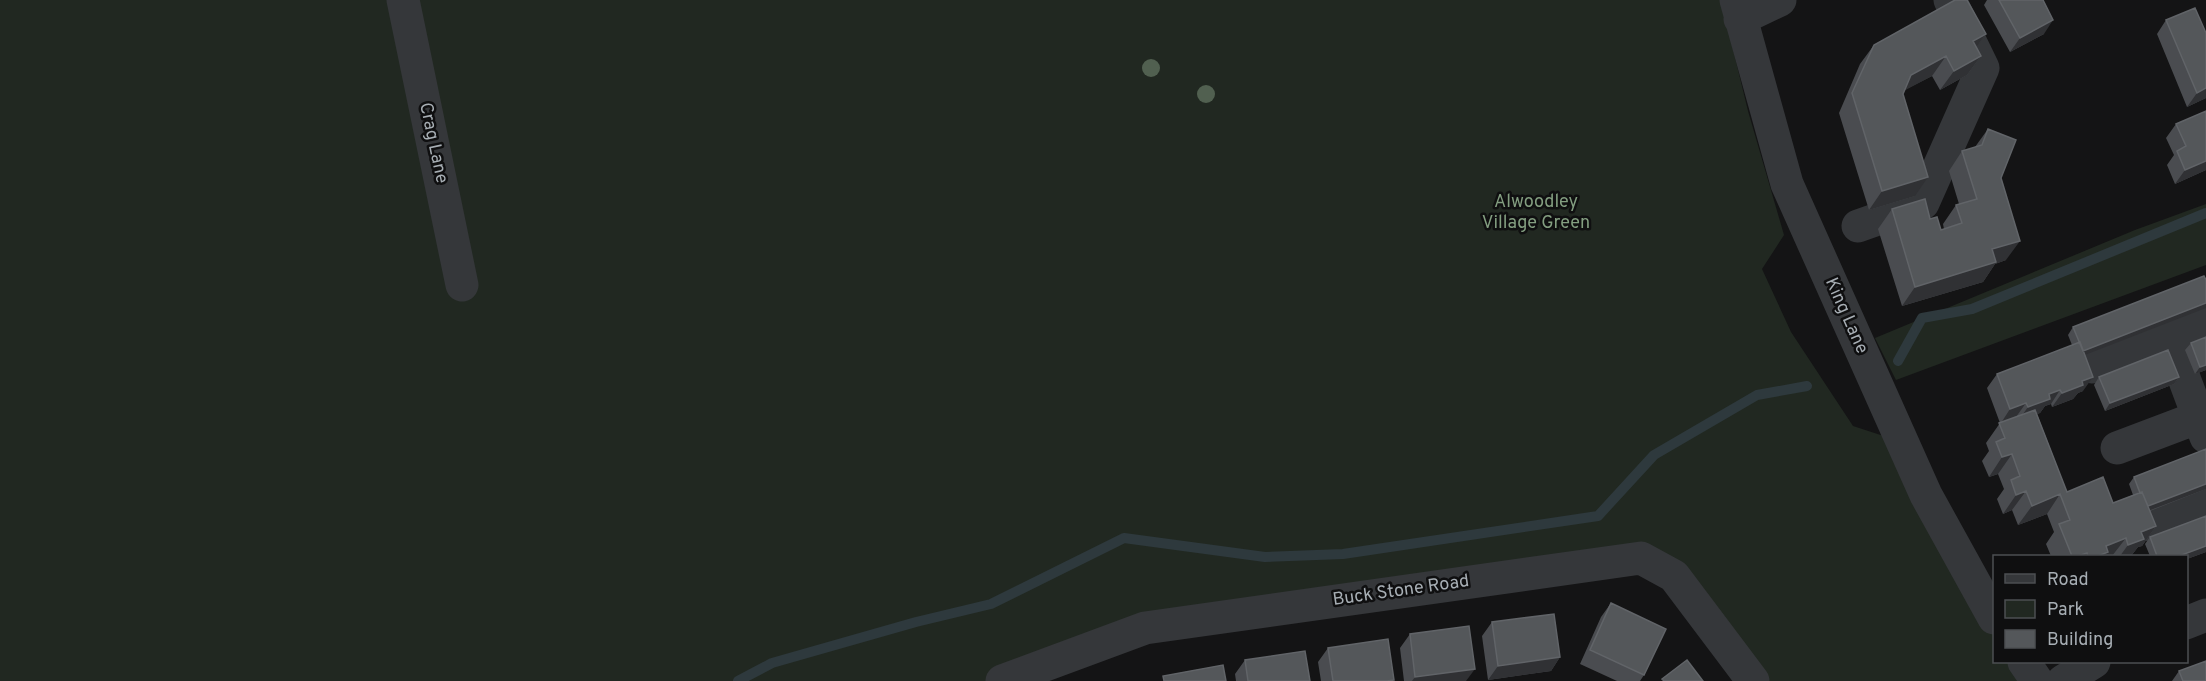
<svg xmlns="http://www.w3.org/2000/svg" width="2206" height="681" font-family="Overpass,sans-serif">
	<rect width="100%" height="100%" fill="#141415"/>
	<!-- green -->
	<path fill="#212821" d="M0,0h1721l27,111 36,124 -22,34 29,63 62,94 49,16 92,176v44h30l13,19h-284l-112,-123 -496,70 -143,53h-1002z
		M2206,204v61l-310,115 -21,-42 260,-108z"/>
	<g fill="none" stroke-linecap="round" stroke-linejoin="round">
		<!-- stream -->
		<path stroke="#2e393d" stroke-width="10" d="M1898,361l24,-43 50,-9 234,-96
			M738,681l34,-18 144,-41 75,-18 133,-66 141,19 78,-3 255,-38 56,-61 103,-60 50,-9"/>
		<!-- minor -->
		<path stroke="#35373a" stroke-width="33" d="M403,0l59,285
			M1736,0l51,184 139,311 68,123
			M1740,19l40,-19
			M1858,226l65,-23 60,-135 -33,-68
			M2169,338l37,99
			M2092,367l114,-43
			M2117,448l82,-31
			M2150,525l56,-21
			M2186,623l20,-8
			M2024,662l13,19
			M1002,681l143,-53 496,-70 33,18 79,105
			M2063,681l31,-19"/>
	</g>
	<!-- trees -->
	<g fill="#516050">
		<circle cx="1151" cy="68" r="9"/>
		<circle cx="1206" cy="94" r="9"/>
	</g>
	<!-- wall -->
	<path fill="#4a4c50" d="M1987,0h56l1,34 -34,18 -26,-47z
		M2166,20l40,13v65l-19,9 -30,-73z
		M1986,34l-10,13 5,9 -14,19 -27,15 -8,-14 -28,14 -1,4 12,102 -46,14 -30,-97 21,-49 14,-19z
		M2176,124l30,46 -31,14 -8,-19 7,-10 -8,-17z
		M1988,129l13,49 5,82 -11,4 -12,18 -81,24 -24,-77 14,-20 38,10 11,11 3,-1 -1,-5 13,-19 3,-1 -10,-33 13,-20 13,-4z
		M2073,327l12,28 -2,36 -5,2 -5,6 -21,8 -1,-3 -6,2 -5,7 -3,1 30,78 46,11 20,-8 -4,-11 5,-7 72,-28v40l-56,22 6,15 -14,20 -4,1 -7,9h-80l-5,-12 8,-12 -7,-18 -29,11 -6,-15 -9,4 -6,-15 7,-10 -6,-15 -9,3 -7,-16 7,-10 -3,-8 14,-20 -13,-35 10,-14 75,-29 -4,-10z
		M2206,337v33l-11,4 -10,-24 6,-7z
		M2099,377h80l-5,7 -69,27 -11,-26z
		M2206,516v36l-19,7v-3h-37l-5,-12 5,-7z
		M1611,603l33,72 -4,6h-23l-37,-17 21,-47z
		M1492,622l68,35 -9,14 -63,9 -6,-44z
		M1410,634l56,47h-62l-4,-33z
		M1328,648l65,33h-72l-3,-19z
		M1245,660l65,21h-74l-1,-7z
		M2179,671l27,10h-34z"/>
	<!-- shaded-wall -->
	<path fill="#303134" d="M2053,20l-9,14 -34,18 10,-14z
		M1986,34l-14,19 1,-12z
		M1946,56l-14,20 -34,18 13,-19z
		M1981,56l-14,19 -27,15 14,-19z
		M2206,88v10l-19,9 10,-14z
		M2206,161v9l-31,14 10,-14z
		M1928,177l-13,19 -46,14 13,-19z
		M2020,241l-14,19 -11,4 -12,18 -81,24 13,-19 77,-38z
		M2206,303v5l-129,50 5,-7z
		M2206,365v5l-11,4 5,-7z
		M2093,377l-10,14 -5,2 -5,6 -21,8 10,-14 20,-12z
		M2179,377l-5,7 -69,27 5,-8z
		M2060,390l-9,14 -6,2 -5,7 -22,8 10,-14 21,-13z
		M2026,403l-10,14 -15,6 9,-14z
		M2012,454l-14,20 -9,3 13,-20z
		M2206,484v5l-66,25 5,-7z
		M2026,491l-14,19 -9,4 13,-19z
		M2060,494l-13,20 -29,11 14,-19z
		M2156,526l-14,20 -4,1 -7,9h-11l8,-11 13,-13z
		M2126,538l-14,18h-14l8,-10z
		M2206,546v6l-19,7v-3h-8z
		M1560,657l-9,14 -63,9 10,-14z
		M1475,669l-9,12h-54l3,-4z"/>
	<!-- building -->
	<path fill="#54575a" stroke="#616468" stroke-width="1.5" d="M1955,0h12l19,34 -13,7 8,15 -27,15 -8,-15 -35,19 -8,19 25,83 -46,14 -30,-98 22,-48z
		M1999,0h44l10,20 -33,18z
		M2195,8l11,25v55l-9,5 -31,-73z
		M2206,111v50l-21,9 -8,-19 9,-5 -10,-22z
		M1988,129l28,11 -15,38 19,63 -28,8 4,13 -81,25 -23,-78 33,-10 5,20 7,-2 4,13 21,-7 -6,-18 21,-6 -15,-48 20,-6z
		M2204,276l2,4v23l-123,48 -10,-24z
		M2206,337v28l-6,2 -9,-24z
		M2080,342l13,35 -11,4 1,4 -21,8 -2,-3 -11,4 1,5 -22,8 -2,-4 -16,6 -13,-35z
		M2168,350l11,27 -69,26 -11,-26z
		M2035,410l32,82 36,-15 10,26 29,-11 14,34 -15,6 3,7 -16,6 -2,-7 -20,8 2,6 -10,4h-10l-1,-3 -9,3h-6l-13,-32 11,-4 -10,-26 -28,12 -6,-15 -10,4 -5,-15 9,-4 -8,-22 -10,3 -6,-15 9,-4 -6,-15z
		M2206,449v35l-58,22 -6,-14 -2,1 -6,-16z
		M2206,516v30l-27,10h-22l-7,-19z
		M1611,603l55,26 -22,46 -54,-25z
		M1554,614l6,43 -62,9 -6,-44z
		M1469,626l6,43 -60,8 -5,-43z
		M1388,639l6,41 -7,1h-54l-5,-33z
		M1305,651l5,30h-62l-3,-21z
		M1687,660l16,21h-39l-2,-2z
		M2206,661v20h-23l-4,-10z
		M1223,665l3,16h-62l-1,-5z"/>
	<g text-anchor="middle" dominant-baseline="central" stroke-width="5" stroke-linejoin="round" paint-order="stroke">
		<!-- street labels -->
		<g font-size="18" fill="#a7aeb4" stroke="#0f0f10">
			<text transform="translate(433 143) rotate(78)">Crag Lane</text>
			<text transform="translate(1846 316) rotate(66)">King Lane</text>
			<text transform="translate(1401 591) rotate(-8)">Buck Stone Road</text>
		</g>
		<!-- park labels -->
		<g font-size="18" fill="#839e80" stroke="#0f0f10">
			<text x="1536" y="202">Alwoodley<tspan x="1536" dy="21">Village Green</tspan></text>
		</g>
	</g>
	<!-- legend -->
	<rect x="1993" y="555" width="195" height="108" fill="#0f0f10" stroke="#4c4f52" stroke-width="1.5"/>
	<rect x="2005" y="574" width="30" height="9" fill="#35373a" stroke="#4c4f52" stroke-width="1.5"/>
	<text x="2047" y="585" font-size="18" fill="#a7aeb4">Road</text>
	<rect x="2005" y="600" width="30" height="18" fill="#212821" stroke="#4c4f52" stroke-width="1.5"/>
	<text x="2047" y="615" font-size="18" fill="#a7aeb4">Park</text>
	<rect x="2005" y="630" width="30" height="18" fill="#54575a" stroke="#4c4f52" stroke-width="1.5"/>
	<text x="2047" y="645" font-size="18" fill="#a7aeb4">Building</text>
</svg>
